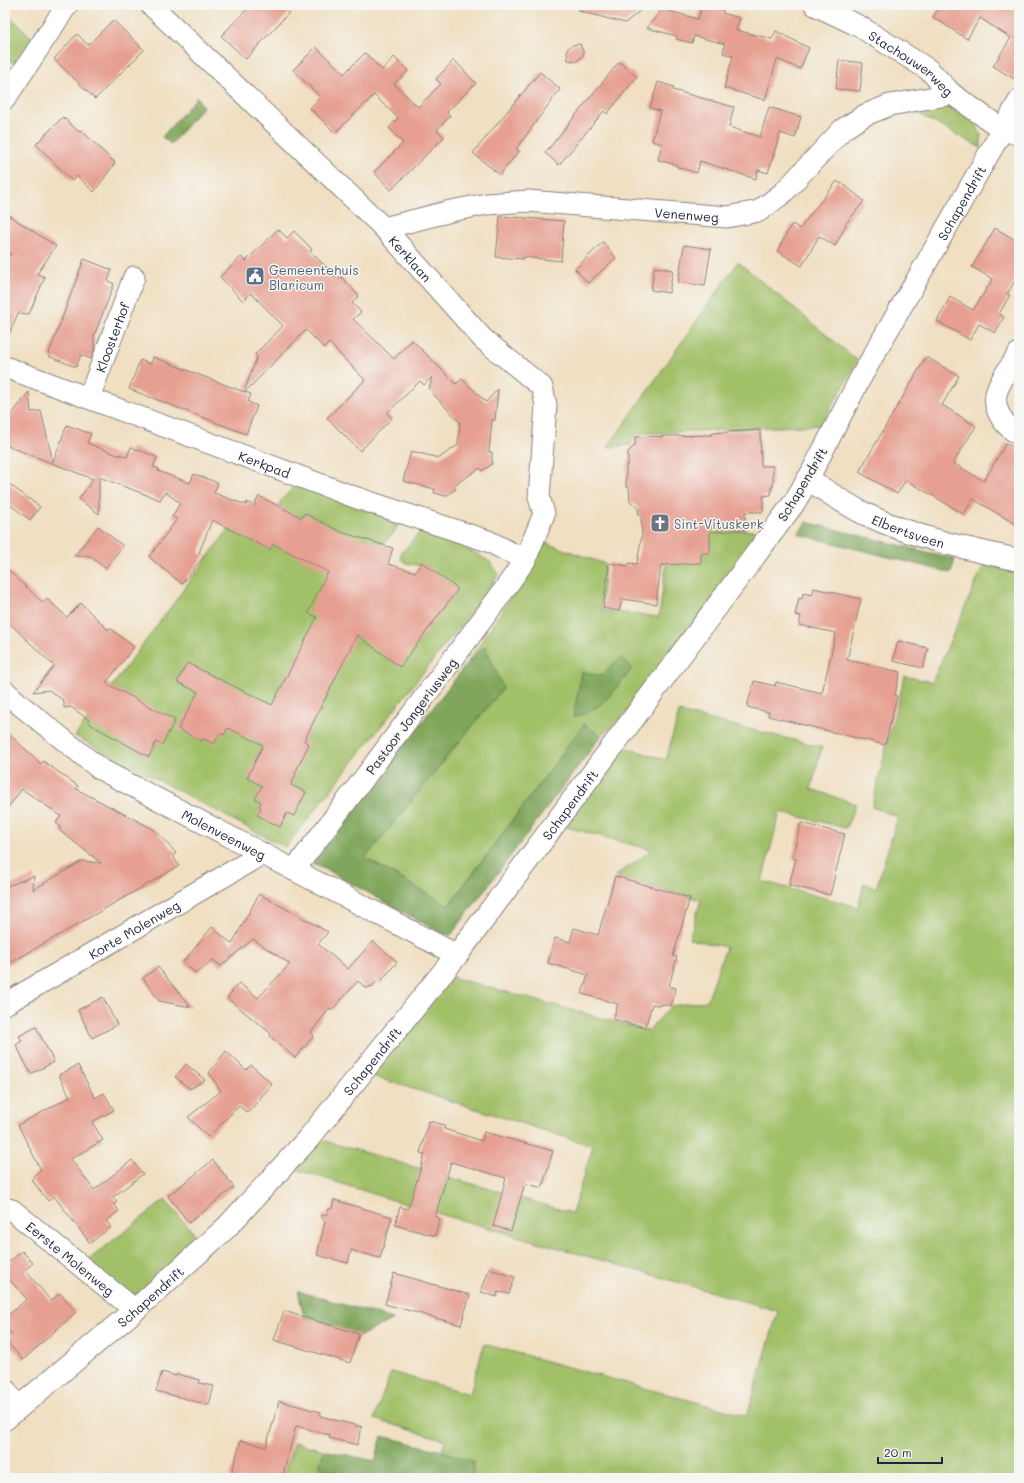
<svg xmlns="http://www.w3.org/2000/svg" width="1024" height="1483" font-family="Mali,sans-serif">
	<rect width="100%" height="100%" fill="#f6f6f2"/>
	<filter id="ink" filterUnits="userSpaceOnUse"><feTurbulence type="fractalNoise" baseFrequency=".025" numOctaves="2"/><feDisplacementMap in="SourceGraphic" scale="8" xChannelSelector="R" yChannelSelector="G"/><feConvolveMatrix kernelMatrix="1 2 1 2 8 2 1 2 1" color-interpolation-filters="sRGB"/></filter>
	<filter id="wash" filterUnits="userSpaceOnUse"><feTurbulence type="fractalNoise" baseFrequency=".012" numOctaves="4" result="noise"/><feDisplacementMap in="SourceGraphic" scale="16" xChannelSelector="R" yChannelSelector="G"/><feGaussianBlur stdDeviation="0.9" result="paint"/><feColorMatrix in="noise" values="0 0 0 0 0 0 0 0 0 0 0 0 0 0 0 0 0 1.4 0 .05"/><feComposite in="paint" operator="in"/></filter>
	<g filter="url(#wash)">
		<rect width="100%" height="100%" fill="#f0dfc1"/>
		<!-- green -->
		<path fill="#a1c068" stroke="#627152" d="M5,11l27,27 -19,25 -8,-7z
			M943,103l33,20 5,13v12l-70,-38z
			M738,262l120,99 -37,64 -186,9 -4,11 -23,2z
			M297,483l103,39 -7,12 -12,12 -13,-3 -78,-30 -10,-6v-5z
			M236,519l179,72 7,-25 -16,-3 -5,-4v-6l20,-22h8l48,23 13,8 9,12 -14,20 -199,253 -11,-5 -200,-106z
			M711,530l47,1 -42,63 -88,117 -27,25 -17,-11 -136,181 -83,-48 138,-170 -18,-41 -17,15 78,-119 59,21 -4,46 58,7 11,-81z
			M984,564l35,9v905h-546l1,-16 -32,-11 3,-11 -71,-21 17,-47 79,22 14,-50 263,72 31,-105 -376,-108 -113,-36 26,-29 257,75 21,-67 -224,-71 79,-99 200,55 23,-25 36,-5 19,-54 -37,-8 12,-39 -86,-24 37,-26 -89,-24 58,-80 45,14 13,-48 143,35 -11,42 45,15 -10,24 -66,-16 -18,69 96,26 6,-24 12,5 22,-71 -26,-10 16,-68 17,-63 27,6z
			M166,1199l1,3 31,36 -58,55 -16,3 -37,-35z
			M294,1442l30,8 -5,17 35,11h-122l6,-18 46,14z"/>
		<!-- forest -->
		<path fill="#80a65c" stroke="#51644c" d="M197,97l6,10 -32,37 -9,-7z
			M806,522l149,37 -4,14 -153,-39z
			M485,646l18,42 -138,170 84,48 135,-182 17,12 -150,199 -8,-1 -116,-64 -15,-6 156,-202z
			M621,657l11,12c-16,19 -32,44 -59,48l9,-45 19,4z
			M298,1291l95,28 -44,23 -45,-24z
			M382,1436l60,15 32,11 -1,16h-119l-35,-11 5,-17 51,11z"/>
		<g id="blocks">
			<!-- building -->
			<path fill="#e69f90" d="M251,5h45l-50,54 -25,-23z
				M580,5h67l-22,18 -46,-12z
				M702,5l21,5 -1,3 18,5 -4,12 36,9 4,-8 33,17 -9,21 -23,-10 -12,41 -41,-12 9,-32 -10,-3 2,-9 -31,-8 -2,7 -16,-4 1,-3 -30,-8 15,-19 36,10z
				M941,5h78v77l-26,-16 18,-28 -31,-20 -13,21 -34,-22z
				M113,20l31,30 -49,49 -41,-40 23,-25 11,11z
				M580,44l4,10 -7,7 -9,-1 -1,-11 6,-4z
				M316,47l28,27 21,-21 17,17 12,-13 14,14 -14,13 24,23 23,-23 -5,-5 18,-19 22,23 -29,29 3,4 -13,14 7,7 -53,53 -17,-18 29,-29 -14,-15 9,-10 -24,-23 -39,38 -25,-25 10,-11 -27,-27z
				M839,60l24,3 -3,28 -24,-2z
				M619,62l18,15 -30,37 -3,-3 -45,54 -14,-12z
				M540,72l20,17 -44,60 3,2 -19,24 -27,-22z
				M658,82l16,5 -1,3 61,17 -5,20 31,10 9,-30 32,10 -6,21 -15,-5 -12,40 -10,-3 -2,9 -56,-18 -3,12 -20,-6v-2l-19,-5 4,-16 -10,-3 8,-30 -10,-3z
				M63,117l16,15 2,-2 34,33 -21,29 -17,-16 -5,5 -36,-37z
				M837,181l4,3 1,-1 22,18 -19,24h1l-11,21 -16,-10 -17,30 -25,-15 15,-27 8,5 4,-6z
				M5,213l51,33 -19,28 8,3 -16,37 -11,-1 -13,31v-82l6,-9 -6,-4z
				M500,216l64,5 -3,40 -38,-4v2l-27,-2z
				M995,228l24,14v32l-12,20 3,1 -11,19 5,3 -9,16 -16,-9 -9,16 -33,-19 13,-24 23,13 20,-31 -21,-12z
				M278,229l9,9 7,-7 18,18 -2,2 28,28 3,-2 18,19 -7,7 9,9 -8,7 41,40 18,-19 44,44 6,-5 24,23 12,-13 -3,31h-3l-3,32h3v12l-10,7 -2,-3 -27,18 3,3 -10,7 -12,-3 1,-4 -32,-8 8,-30 28,7 19,-13 2,-23 -31,-32 3,-13 -8,8 -4,-4 -33,32 5,5 -32,33 -33,-33 38,-38 -36,-37 -5,5 -18,-18 -61,62 6,2 -3,8 9,4 -11,28 -117,-45 11,-29 11,4 2,-7 91,35 13,-35 -2,-3 28,-28 -32,-33 -8,8 -23,-24 21,-20 5,4z
				M603,242l13,16 -28,25 -13,-14z
				M684,245l27,4 -6,37 -27,-4z
				M84,259l28,11 -4,11 6,3 -20,52v14l-3,9 -10,-4 -5,12 -28,-11z
				M654,267l19,3 -4,23 -18,-3z
				M926,357l33,19 -17,29 34,21 -23,37 31,18 22,-38 13,8v75l-46,-27 -9,15 -58,-34 -9,14 -38,-22z
				M29,392l2,20 10,-1 12,51 14,-37 24,9 -4,9 33,13v-2l7,3 4,-10 26,10 -4,10 6,2 -1,2 32,12 4,-9 24,9 -4,10 32,12 1,-3 7,4 5,-10 43,22 2,-5 37,19 52,16 -5,16 27,8 7,-10 36,27 -58,78 -43,-32 -53,106 5,3 -14,29 1,1 -5,11 15,7 -12,24 -7,-3 -7,14 -23,-12 4,-7 -2,-2 2,-4 -6,-3 7,-13 -15,-8 16,-33 -35,-17 -4,7 -4,-2 -6,11 -11,-5 -1,2 -24,-12 20,-37 -21,-10 10,-19 85,42 45,-88 -9,-4 20,-41 -55,-28 -3,6 -58,-30 -13,33 5,3 -22,28 -33,-27 28,-38 -5,-2 8,-14 -15,-11 -5,8 -61,-23v37l-20,-15 14,-20 -88,-34v-22z
				M760,430l1,36h12v21h-2v8l-8,1v16h-18l1,18 -36,2v21h-9v10l-40,2 -5,39 -34,-5 -3,12 -16,-3 6,-45 20,3v-3l8,1 5,-30 -1,-19h-2l-1,-8 -8,-6 -1,-14h-3v-22h2v-13l7,-7v-8l77,-2v-2z
				M5,481l35,26 -10,13 -25,-19z
				M98,526l25,20 -18,22 -15,-12h-16z
				M5,567l38,36 4,-4 20,18 14,-14 27,27 2,-2 24,19 -28,36 69,37 -13,25 -6,-3 -7,15 -56,-31 -5,-4 1,-2 -18,-13 -7,1v-7l-15,-11 -16,2 21,-26 -49,-47z
				M814,588l47,11 -14,61 53,12 -5,23 2,1 -12,49 -117,-29 1,-4 -22,-5 7,-26 21,5 1,-4 46,11 14,-60 -37,-8 2,-9 -6,-1 4,-17 3,1 1,-6 9,2z
				M898,641l30,7 -5,20 -30,-7z
				M5,730l36,34 2,-3 35,25 -2,3 79,41 21,23 -3,3 6,10 -174,100v-79l29,-11 -1,14 49,-29 19,2 -42,-33 2,-3 -5,-4 5,-7 -39,-27 -17,22z
				M801,823l44,11 -15,61 -41,-10 7,-26 -4,-1z
				M615,876l75,22 -17,58 4,1 -8,29 7,2 -5,18 -9,-2 -1,2 -9,-2 -7,24 -32,-9 5,-15 -36,-10 6,-19 -40,-12 7,-25 15,4 4,-14 24,7z
				M259,894l69,38 -10,12 30,25 25,-28 24,21 -16,19 -2,1 -2,-1 -5,6 -2,-1 -3,3 -9,-8 -26,29 -2,-2 -19,24 3,4 -19,22 -25,-22 1,-2 -2,-2 -42,-34 12,-15 19,15 32,-34 -37,-25 -32,27 -8,-6 -17,13 -13,-11 29,-35 20,17z
				M158,967l13,16 20,24 -32,-6 -16,-23z
				M103,997l14,28 -25,13 -14,-28z
				M36,1027l18,35 -23,12 -15,-29 6,-4 -3,-5z
				M226,1051l20,19 5,-5 21,19 -24,29 -9,-7 -31,31 -20,-20 33,-26 -12,-18z
				M186,1064l19,16 -15,9 -15,-12z
				M78,1065l17,33 9,-5 10,17 -22,12 11,18 -32,19 23,31 38,-30 11,14 -30,23 4,5 -3,2 5,7 -13,10 5,6 -21,16 -36,-47 -6,5 -16,-21 2,-2 -1,-2 8,-6 -23,-45 52,-28 -11,-22z
				M429,1121l16,4 -1,4 38,12 2,-9 69,19 -11,37 -17,-5 -14,48 -18,-5 13,-48 -55,-16 -16,55 5,1 -5,18 -40,-11 5,-18 8,2 17,-55 -5,-1z
				M213,1160l21,27 -45,36 -21,-27z
				M334,1200l58,17 -12,41 -29,-8 -3,13 -31,-8 8,-33 -4,-6 6,-2 2,-5h3z
				M22,1251l11,12 -8,7 26,31 9,-8 16,19 -53,48 -18,-20 7,-6 -7,-7v-9l22,-19 -22,-24v-10z
				M489,1269l26,8 -6,17 -11,-2 -1,5 -16,-5z
				M394,1273l76,22 -9,30 -76,-21z
				M284,1311l75,23 -9,29 -76,-23z
				M162,1372l14,4 1,-2 23,6 -1,3 15,3 -5,19 -53,-14z
				M279,1401l42,11 -1,4 42,11 -5,18 -28,-7 1,-3 -34,-9 -14,52h-52l11,-38 25,7z"/>
		</g>
	</g>
	<g filter="url(#ink)">
		<use href="#blocks" fill-opacity="0" stroke="#89807e" stroke-width="1"/>
		<g fill="none" stroke-linecap="round" stroke-linejoin="round">
			<!-- minor casing -->
			<g stroke="#89807e" stroke-width="23">
				<g id="minor">
					<path id="s1" d="M151,5l233,223 99,111 59,48 4,18 -7,92 5,17 -19,46 -26,37 -137,184 -68,89"/>
					<path id="s2" d="M815,5l44,21 70,44 23,24 50,35 17,6"/>
					<path d="M5,99l62,-94"/>
					<path id="s3" d="M384,228l67,-17 36,-7 41,-3 199,16 32,-6 24,-18 60,-64 22,-14 25,-10 62,-11"/>
					<path d="M1019,353c-7,11 -16,23 -21,35 -8,18 5,38 21,46"/>
					<path id="s4" d="M5,367l352,131 131,43 37,19"/>
					<path id="s5" d="M89,398l45,-121"/>
					<path id="s6" d="M808,479l53,-102 158,-276"/>
					<path id="s7" d="M5,691l14,13 81,65 357,186"/>
					<path id="s8" d="M5,1004l257,-150"/>
					<path id="s9" d="M5,1208l7,2 123,100"/>
					<path d="M5,1389l13,19"/>
				</g>
			</g>
			<!-- tertiary casing -->
			<g stroke="#89807e" stroke-width="24">
				<g id="tertiary">
					<path id="s10" d="M5,1419l130,-109 92,-83 82,-89 148,-183 337,-452 14,-24c18,12 37,25 57,35 48,23 102,35 154,46"/>
				</g>
			</g>
			<!-- minor -->
			<use href="#minor" stroke="#fff" stroke-width="21"/>
			<!-- tertiary -->
			<use href="#tertiary" stroke="#fff" stroke-width="22"/>
		</g>
	</g>
	<!-- icons -->
	<defs>
		<g id="civic-square" transform="scale(1)"><rect x="-9" y="-9" width="18" height="18" rx="4" fill="#5c6f8a" stroke="#f6f6f2"/><path d="M-.6-6.5H3V-4.5H.6V-3L4-1V1h2V6H-6V1h2V-1L-.6-3ZM-1.2 2.5V6h2.4V2.5Z" fill="#fff"/></g>
		<g id="church-square" transform="scale(1)"><rect x="-9" y="-9" width="18" height="18" rx="4" fill="#6b7280" stroke="#f6f6f2"/><path d="M-1.2-6h2.4v3.5h3.3v2.4h-3.3V6h-2.4V-.1h-3.3v-2.4h3.3Z" fill="#fff"/></g>
	</defs>
	<g fill-rule="evenodd">
		<use href="#civic-square" x="255" y="276"/>
		<use href="#church-square" x="660" y="523"/>
	</g>
	<g text-anchor="middle" dominant-baseline="central" stroke-width="3" stroke-linejoin="round" paint-order="stroke">
		<!-- street labels -->
		<g font-size="13" fill="#22223b" stroke="#f6f6f2">
			<text stroke="none"><textPath href="#s2" startOffset="113">Stachouwerweg</textPath></text>
			<text stroke="none"><textPath href="#s6" startOffset="316">Schapendrift</textPath></text>
			<text stroke="none"><textPath href="#s3" startOffset="306">Venenweg</textPath></text>
			<text stroke="none"><textPath href="#s1" startOffset="363">Kerklaan</textPath></text>
			<text stroke="none"><textPath href="#s5" startOffset="65">Kloosterhof</textPath></text>
			<text stroke="none"><textPath href="#s4" startOffset="277">Kerkpad</textPath></text>
			<text transform="translate(802 484) rotate(-59)">Schapendrift</text>
			<text stroke="none"><textPath href="#s10" startOffset="1355">Elbertsveen</textPath></text>
			<text transform="translate(411 716) rotate(-53)">Pastoor Jongeriusweg</text>
			<text stroke="none"><textPath href="#s10" startOffset="838">Schapendrift</textPath></text>
			<text stroke="none"><textPath href="#s7" startOffset="263">Molenveenweg</textPath></text>
			<text stroke="none"><textPath href="#s8" startOffset="149">Korte Molenweg</textPath></text>
			<text stroke="none"><textPath href="#s10" startOffset="514">Schapendrift</textPath></text>
			<text stroke="none"><textPath href="#s9" startOffset="83">Eerste Molenweg</textPath></text>
			<text stroke="none"><textPath href="#s10" startOffset="190">Schapendrift</textPath></text>
		</g>
		<!-- service labels -->
		<g font-size="13" fill="#4e5e75" stroke="#f6f6f2" text-anchor="start">
			<text x="269" y="269">Gemeentehuis<tspan x="269" dy="15">Blaricum</tspan></text>
		</g>
		<!-- worship labels -->
		<g font-size="13" fill="#5b616d" stroke="#f6f6f2" text-anchor="start">
			<text x="674" y="523">Sint-Vituskerk</text>
		</g>
	</g>
	<!-- margin -->
	<rect width="1024" height="1483" fill="none" stroke="#f6f6f2" stroke-width="20"/>
	<!-- scale -->
	<path d="M878 1457v6h64v-6" fill="none" stroke="#22223b" stroke-width="2"/>
	<text x="884" y="1457" font-size="12" fill="#22223b" stroke="#f6f6f2" stroke-width="3" paint-order="stroke">20 m</text>
</svg>
